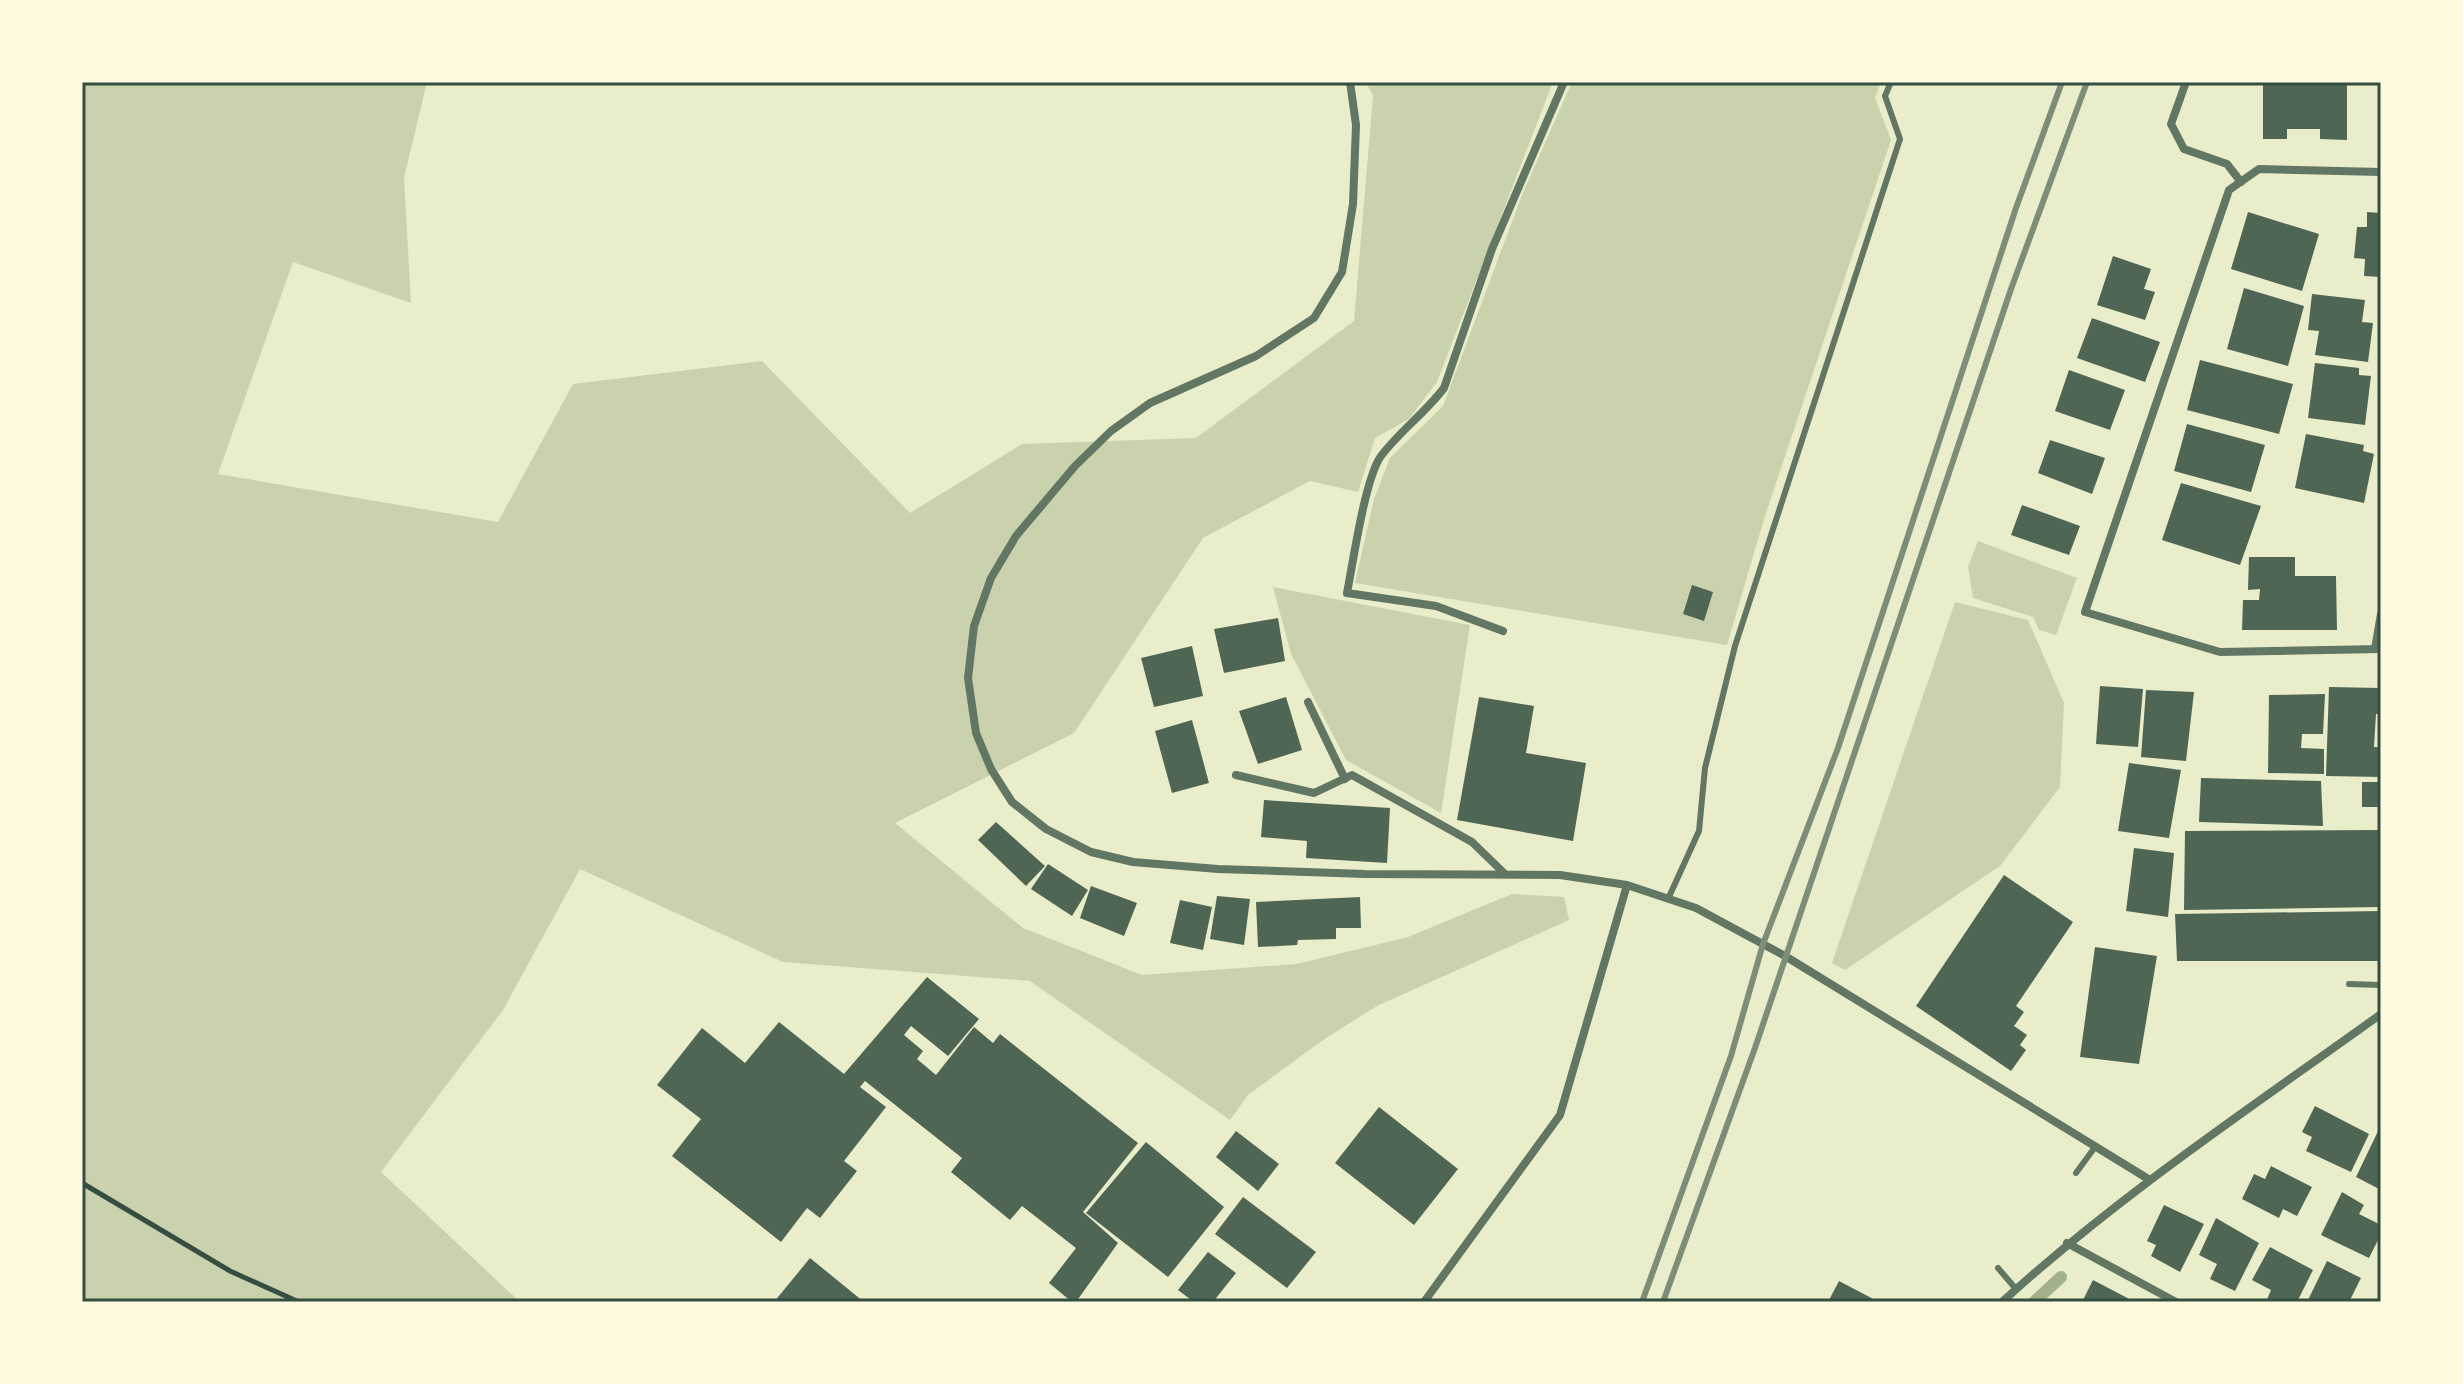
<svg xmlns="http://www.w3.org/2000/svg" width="2463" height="1384" font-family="Montserrat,sans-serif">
	<rect width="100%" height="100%" fill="#e9edc9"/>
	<!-- green -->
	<path fill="#cad2ad" d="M82,82h345l-23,96 7,125 -118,-41 -75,212 280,48 75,-138 189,-23 148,152 112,-69 174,-6 158,-117 19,-225 -7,-14h187l-116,300 -28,37 -34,19 -17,54 -48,-11 -107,57 -129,195 -179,90 128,105 119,47 155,-11 111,-27 104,-43 52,3 5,23 -192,86 -54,34 -75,55 -18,25 -200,-139 -247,-19 -203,-93 -77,141 -122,162 139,130h-438z
		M1572,82h309l-6,16 16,42 -127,379 -37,126 -372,-62 19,-84 16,-41 53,-52 79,-211z
		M1978,541l99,37 -21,57 -17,-5 -6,-13 -60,-19 -5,-31z
		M1273,587l197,38 -29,188 -95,-53 -55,-106z
		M1955,602l73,18 36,83 -4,84 -60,79 -155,104 -13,-7z"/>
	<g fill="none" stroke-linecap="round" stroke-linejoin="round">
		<!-- stream -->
		<path stroke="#a3b18a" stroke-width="12" d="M2034,1302l27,-25"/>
	</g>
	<!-- building -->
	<path fill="#4f6655" d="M2263,83l84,1v56l-27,-1v-10h-33v10h-24z
		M2248,212l71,22 -17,57 -71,-22z
		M2367,212l14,1v64l-17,-1 1,-17 -11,-1 3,-31h10z
		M2113,256l38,13 -7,20 11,3 -10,28 -48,-15z
		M2244,288l60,18 -16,60 -61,-17z
		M2312,294l53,6 -3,22 11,1 -5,39 -53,-7 4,-24 -11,-1z
		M2092,318l68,24 -15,40 -68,-24z
		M2200,360l93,24 -14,50 -92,-24z
		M2315,363l44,5v7l12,1 -6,49 -57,-7z
		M2069,370l56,20 -15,40 -55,-19z
		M2187,424l78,21 -14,47 -77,-21z
		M2306,434l58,11 -1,6 11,3 -10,49 -69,-15z
		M2050,440l55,18 -13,36 -54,-21z
		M2181,483l80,23 -21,59 -78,-25z
		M2022,505l58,21 -11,29 -58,-20z
		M2249,557h46v19h41l1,54h-95l1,-30h16l1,-11 -12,1z
		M1692,585l21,7 -9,29 -21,-7z
		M1278,618l7,43 -61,12 -10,-44z
		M1192,646l11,50 -49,11 -13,-49z
		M2100,686l43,3 -5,58 -42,-3z
		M2329,687l52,1v26h-5l-2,33h7v30l-55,-1z
		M2146,690l48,2 -8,69 -45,-4z
		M2325,694l-2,40h-21l-1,14 23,1v25l-56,-1 1,-78z
		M1286,697l16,53 -44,14 -19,-53z
		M1479,697l55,9 -8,47 60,10 -13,78 -116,-21z
		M1192,720l17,63 -37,10 -17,-62z
		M2129,763l52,7 -12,68 -51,-7z
		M2201,778l120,3 2,45 -124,-4z
		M2362,782h19v25h-19z
		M1264,800l126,8 -3,55 -81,-5 1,-17 -46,-4z
		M996,822l49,44 -19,20 -48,-46z
		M2381,830v77l-197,3 1,-79z
		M2134,848l40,5 -6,64 -42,-6z
		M1048,864l40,26 -16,26 -41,-27z
		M2004,875l69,47 -57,84 8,6 -10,14 13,9 -7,10 6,5 -15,21 -95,-65z
		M1091,886l46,17 -13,33 -44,-18z
		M1217,896l33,3 -6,46 -34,-6z
		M1360,897l1,31h-25v11l-38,1 -1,5 -39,2 -2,-45z
		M1180,900l32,7 -9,43 -33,-7z
		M2381,911v50h-204l-2,-47z
		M2095,947l62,9 -18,108 -59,-7z
		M927,977l52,42 -31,37 -37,-30 -7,9 19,16 -6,8 19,16 38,-48 19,16 7,-9 138,109 -55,69 35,31 -42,59h-4l-23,-19 27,-35 -54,-42 -12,14 -59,-48 11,-14 -97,-77 -5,6 26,20 -42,54 13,10 -37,47 -13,-10 -26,34 -109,-86 29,-37 -44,-34 45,-57 43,35 34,-41 65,52z
		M2315,1106l54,28 -18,38 -45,-21 6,-14 -10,-5z
		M1379,1107l79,62 -44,56 -79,-62z
		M2381,1125v65l-25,-13z
		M1236,1131l43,33 -21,27 -42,-34z
		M1146,1142l78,65 -56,70 -82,-64z
		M2271,1166l41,21 -15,29 -14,-7 -4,9 -37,-19 12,-25 11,5z
		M2342,1192l22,13 -5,9 22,11v9l-12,24 -48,-23z
		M1243,1197l73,55 -29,36 -72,-54z
		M2164,1205l40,19 -24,48 -29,-16 5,-11 -9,-4z
		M2216,1218l43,25 -24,48 -25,-12 7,-15 -18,-9z
		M2270,1247l43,23 -16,32h-31l5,-12 -19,-10z
		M1208,1252l28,21 -23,29h-19l-16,-12z
		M810,1258l54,44h-90z
		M2327,1261l34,17 -12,24h-42z
		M2093,1280l42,22h-53z
		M1839,1281l40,21h-51z"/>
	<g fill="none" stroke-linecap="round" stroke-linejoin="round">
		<!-- path -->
		<path stroke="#344e41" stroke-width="5" d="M82,1183l148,88 69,31"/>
		<!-- service -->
		<path stroke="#617663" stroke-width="6" d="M1668,899l31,-68 6,-63 30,-122 165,-507 -15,-43 6,-14
			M2349,984l32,1
			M2076,1173l19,-26
			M1998,1268l18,21"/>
		<!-- minor -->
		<path stroke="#617663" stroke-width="8" d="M1350,82l6,43 -3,79 -11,68 -28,46 -58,38 -106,47 -39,28 -36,35 -59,70 -25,42 -17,48 -6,52 8,55 15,36 21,33 34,27 45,23 42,10 85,7 147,5 195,1 67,10 69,23 89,48 365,224
			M2186,82l-15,42 13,25 43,15 14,18
			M2381,172l-122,-3 -30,21 -144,422 135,40 161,-3
			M1503,631l-67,-25 -89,-13c6,-30 18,-115 34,-137 19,-25 44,-43 63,-68l48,-139 72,-167
			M2375,649l6,-35
			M1308,702l37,77
			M1236,775l78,18 38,-18 120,67 33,32
			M2067,1243l109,59
			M1424,1302l136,-187 67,-230
			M2002,1302c117,-107 250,-195 379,-288"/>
		<!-- rail -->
		<path stroke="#7c8e77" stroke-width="6" d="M1642,1302l89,-246 32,-112 75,-196 178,-540 46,-126
			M1663,1302l92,-254 256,-759 76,-207"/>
	</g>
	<!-- border -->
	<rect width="2463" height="1384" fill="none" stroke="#fefae0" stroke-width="168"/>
	<rect x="84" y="84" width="2295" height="1216" fill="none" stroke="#344e41" stroke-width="3"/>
</svg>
